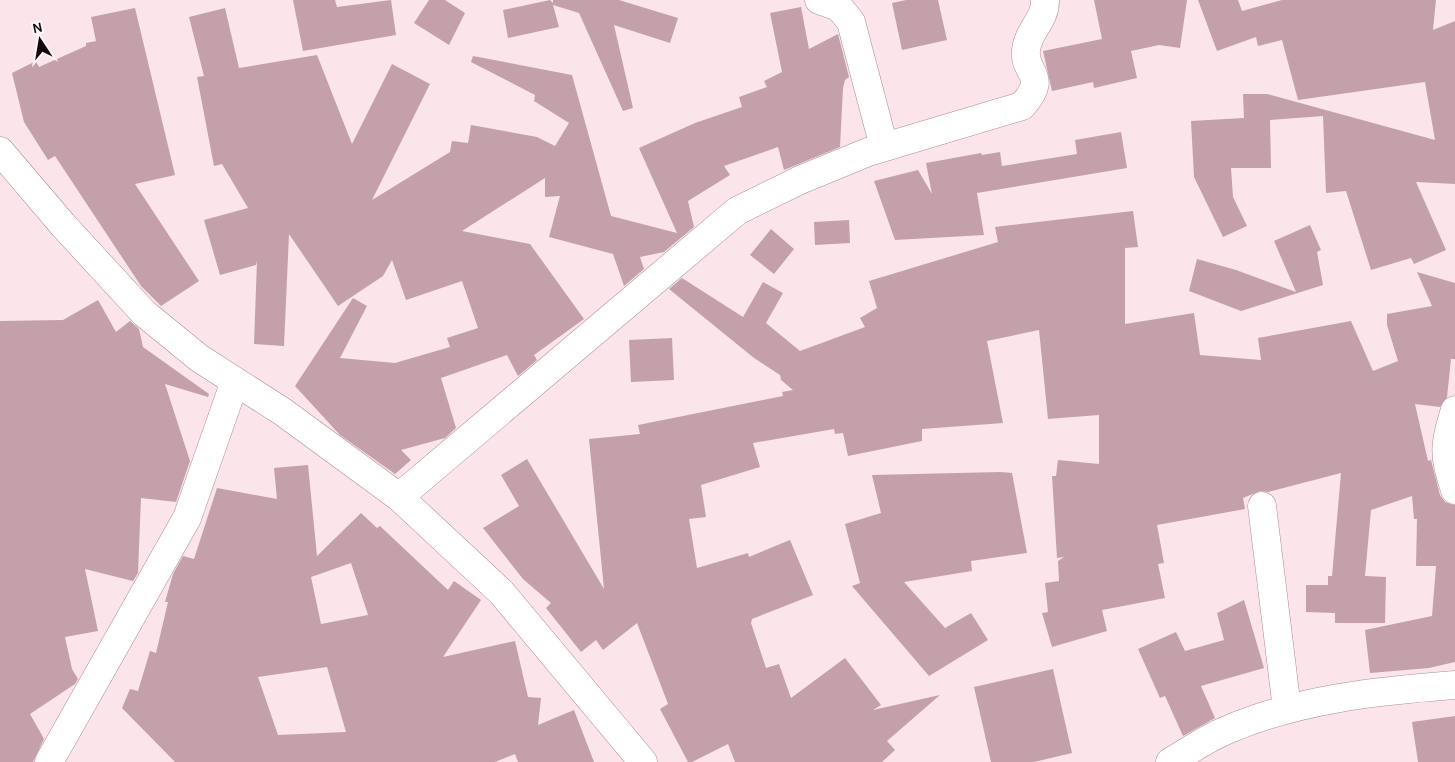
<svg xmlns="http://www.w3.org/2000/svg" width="1455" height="762" font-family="Karla,sans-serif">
	<rect width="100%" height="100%" fill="#fbe4ea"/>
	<!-- building -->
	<path fill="#c4a0aa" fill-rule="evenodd" d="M293,0h42l2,7 54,-7 5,35 -93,16z
		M429,0h16l20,13 -16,32 -35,-22z
		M550,0l3,3v-3h66l59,18 -8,25 -56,-18 19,83 -10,3 -44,-98 -26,-8 6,22 -51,11 -5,-28z
		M906,0h32l9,40 -45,10 -10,-47z
		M1094,0h93l-7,48 -21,-3 -28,6 6,27 -43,10 -1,-6 -41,9 -9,-40 59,-12z
		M1198,0h40l4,11 40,-11h154l-3,30 22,-9v163l-39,-2 30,68 -32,14 -3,-6 -40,12 -25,-79 -20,2 -3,-77 -53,4 1,48h-40l2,29 14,29 -24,11 -29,-60 -3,-56 53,-3 -1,-24h24l168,46 -10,-58 -127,18 -16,-60 -24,6 -2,-9 -39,14z
		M801,7l8,42 29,-15 11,43 -4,3 -2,8 -3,59 -56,23 -6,-23 -54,19 6,9 -42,26 6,26 -30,25 -24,5 4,12 -20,17 -11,-32 -64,-17 11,-41 -15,1v-19l-83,53 68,13 54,75 -50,36 3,5 -19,16 -11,-21 -66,23 15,50 -11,10 -44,12 10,10 -16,14 -55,-39 -45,-49 58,-88 14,8 -27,52 55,5 55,-16 -3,-9 31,-10 -16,-47 -56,19 -14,-40 -9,16 -45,30 -49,-72 -5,112 -30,-2 3,-83 -1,4 -36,10 -16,-55 44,-12 -26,-44 -8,2 -17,-89 7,-1 -15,-59 36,-9 14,60 78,-13 35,89 40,-80 38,20 -58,116 78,-48 2,-11 16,2 3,-18 66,12 18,9 14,-23 -35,-22 1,-6 -64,-33 2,-6 99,19 39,141 66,17 -38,-85 56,-25 47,-16 -3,-10 28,-10 -3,-6 18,-9 -12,-59z
		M135,8l40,167 -40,9 64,97 -38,25 -20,-20 -86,-130 -7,4 -24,-38 -12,-49 24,-12 3,6 47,-21v-3l10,-2 -5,-24z
		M1121,132l6,36 -150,25 7,42 -89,5 -21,-59 44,-11 14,24 -6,-31 55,-10 1,2 18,-3 2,14 75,-12 -2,-14z
		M1133,211l5,36 -13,1v76l69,-11 6,42 61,5 -3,-22 93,-17 22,50 25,-10 -11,-36v-11l45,-8 -15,-34 38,11v76h-4l-4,38 -7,10 -25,-3 13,57 3,-1 9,35 5,7 10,3v157l-26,6 -59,5 -5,-43 67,-14 4,-50h-20l1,-47h-3l-2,-23 -41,14 -6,66 21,1 -1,46h-50v-10l-29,-1v-27h22v-9h4l9,-103 -73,19 -8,-1 -17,7 2,11 -88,16 7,38 -6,1 7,34 -63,12 5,21 -55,16 -10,-34 6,-1 -3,-29 14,-2 -1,-20 6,-4 -7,1 -5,-82h4l2,-16 41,4v-49l-51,4 -9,-89 -52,11 16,82 -81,6v12l-74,15 -5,-23 -8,1 -1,-5 -81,14 7,24 -59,18 5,32 -17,2 8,49 51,-15 1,4 41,-17 23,55 -61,24 -1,4 15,45 13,-4 12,34 54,-40 36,47 -8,5 67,-15 -53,46 8,9 -13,12h-147l-7,-18 -36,18h-4l-28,-53 8,-5 -31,-81 -34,27 -7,-10 -15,12 -35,-44 5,-5 -28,-24 -40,-51 36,-22 -18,-31 26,-16 77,130 -15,-150 51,-5 -2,-9 145,-29 -1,-4 11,-2 -12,-10 -1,-5 -26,-17 -85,-69 13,-11 61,39 20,-35 20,11 -17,30 34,28 65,-24 -5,-9 17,-10 -8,-27 129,-39 -3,-15z
		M849,220l1,23 -35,2 -1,-23z
		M1310,225l11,25 -4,2 6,33 -82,26 -52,-20 8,-32 39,11 60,22 -22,-51z
		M771,229l23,20 -20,25 -24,-19z
		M98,300l18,32 14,-11 9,8 4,18 66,47 -1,3 -43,-13 25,77 -14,41 -35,-4 -3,75 -5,8 -48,-12 13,62 -33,6 7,32 6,10 -3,5 -45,30 14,25 -11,23h-33v-441l63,-1z
		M672,338l2,42 -43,2 -2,-42z
		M308,465l9,91 44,-43 16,15 3,-2 68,64 6,-9 27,19 -38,57 72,-16 13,56 13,1 -3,27 36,-15 20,52h-76l-3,-8 -20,8h-320l-53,-54 8,-19 8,2 12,-40 6,2 12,-51h-3l8,-28 10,-18 11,3 23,-71 60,11 -3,-31zM351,563l17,52 -47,9 -10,-47zM327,667l19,65 -68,3 -20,-58z
		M1000,472l12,1 15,80 -56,8 1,10 -68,11 41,46 26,-15 17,27 -59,36 -77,-90 8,-3 -15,-59 36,-11 -9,-38z
		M1244,600l20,68 -63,18 14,32 -32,18 -18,-40 -5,2 -22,-49 38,-17 9,19 39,-11 -7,-27z
		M1053,669l19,84 -38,9h-43l-17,-75z
		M1455,716v46h-37l-6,-40z"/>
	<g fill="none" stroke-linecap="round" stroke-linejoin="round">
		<!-- minor casing -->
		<g stroke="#ae8a94" stroke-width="29">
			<path id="minor" d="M819,0l20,7 12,15 33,125
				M0,151l63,74 81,88 55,45 84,54 116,85 102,95 142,170
				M1455,410c-11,34 -12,46 0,80
				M399,497l338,-286 63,-31 68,-28 154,-46c28,-31 1,-32 4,-56 2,-20 20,-30 19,-50
				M1262,506l25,203
				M49,762l138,-244 48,-137
				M1170,762c19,-11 37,-24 57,-32 72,-31 150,-39 228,-45"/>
		</g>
		<!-- minor -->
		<use href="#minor" stroke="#fff" stroke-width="28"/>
	</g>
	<!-- north arrow -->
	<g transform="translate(40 40) rotate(348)" stroke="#fef6f8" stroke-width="4" paint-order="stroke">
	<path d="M0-4L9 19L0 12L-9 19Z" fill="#14080c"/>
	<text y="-8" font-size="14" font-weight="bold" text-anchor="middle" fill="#14080c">N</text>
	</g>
</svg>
